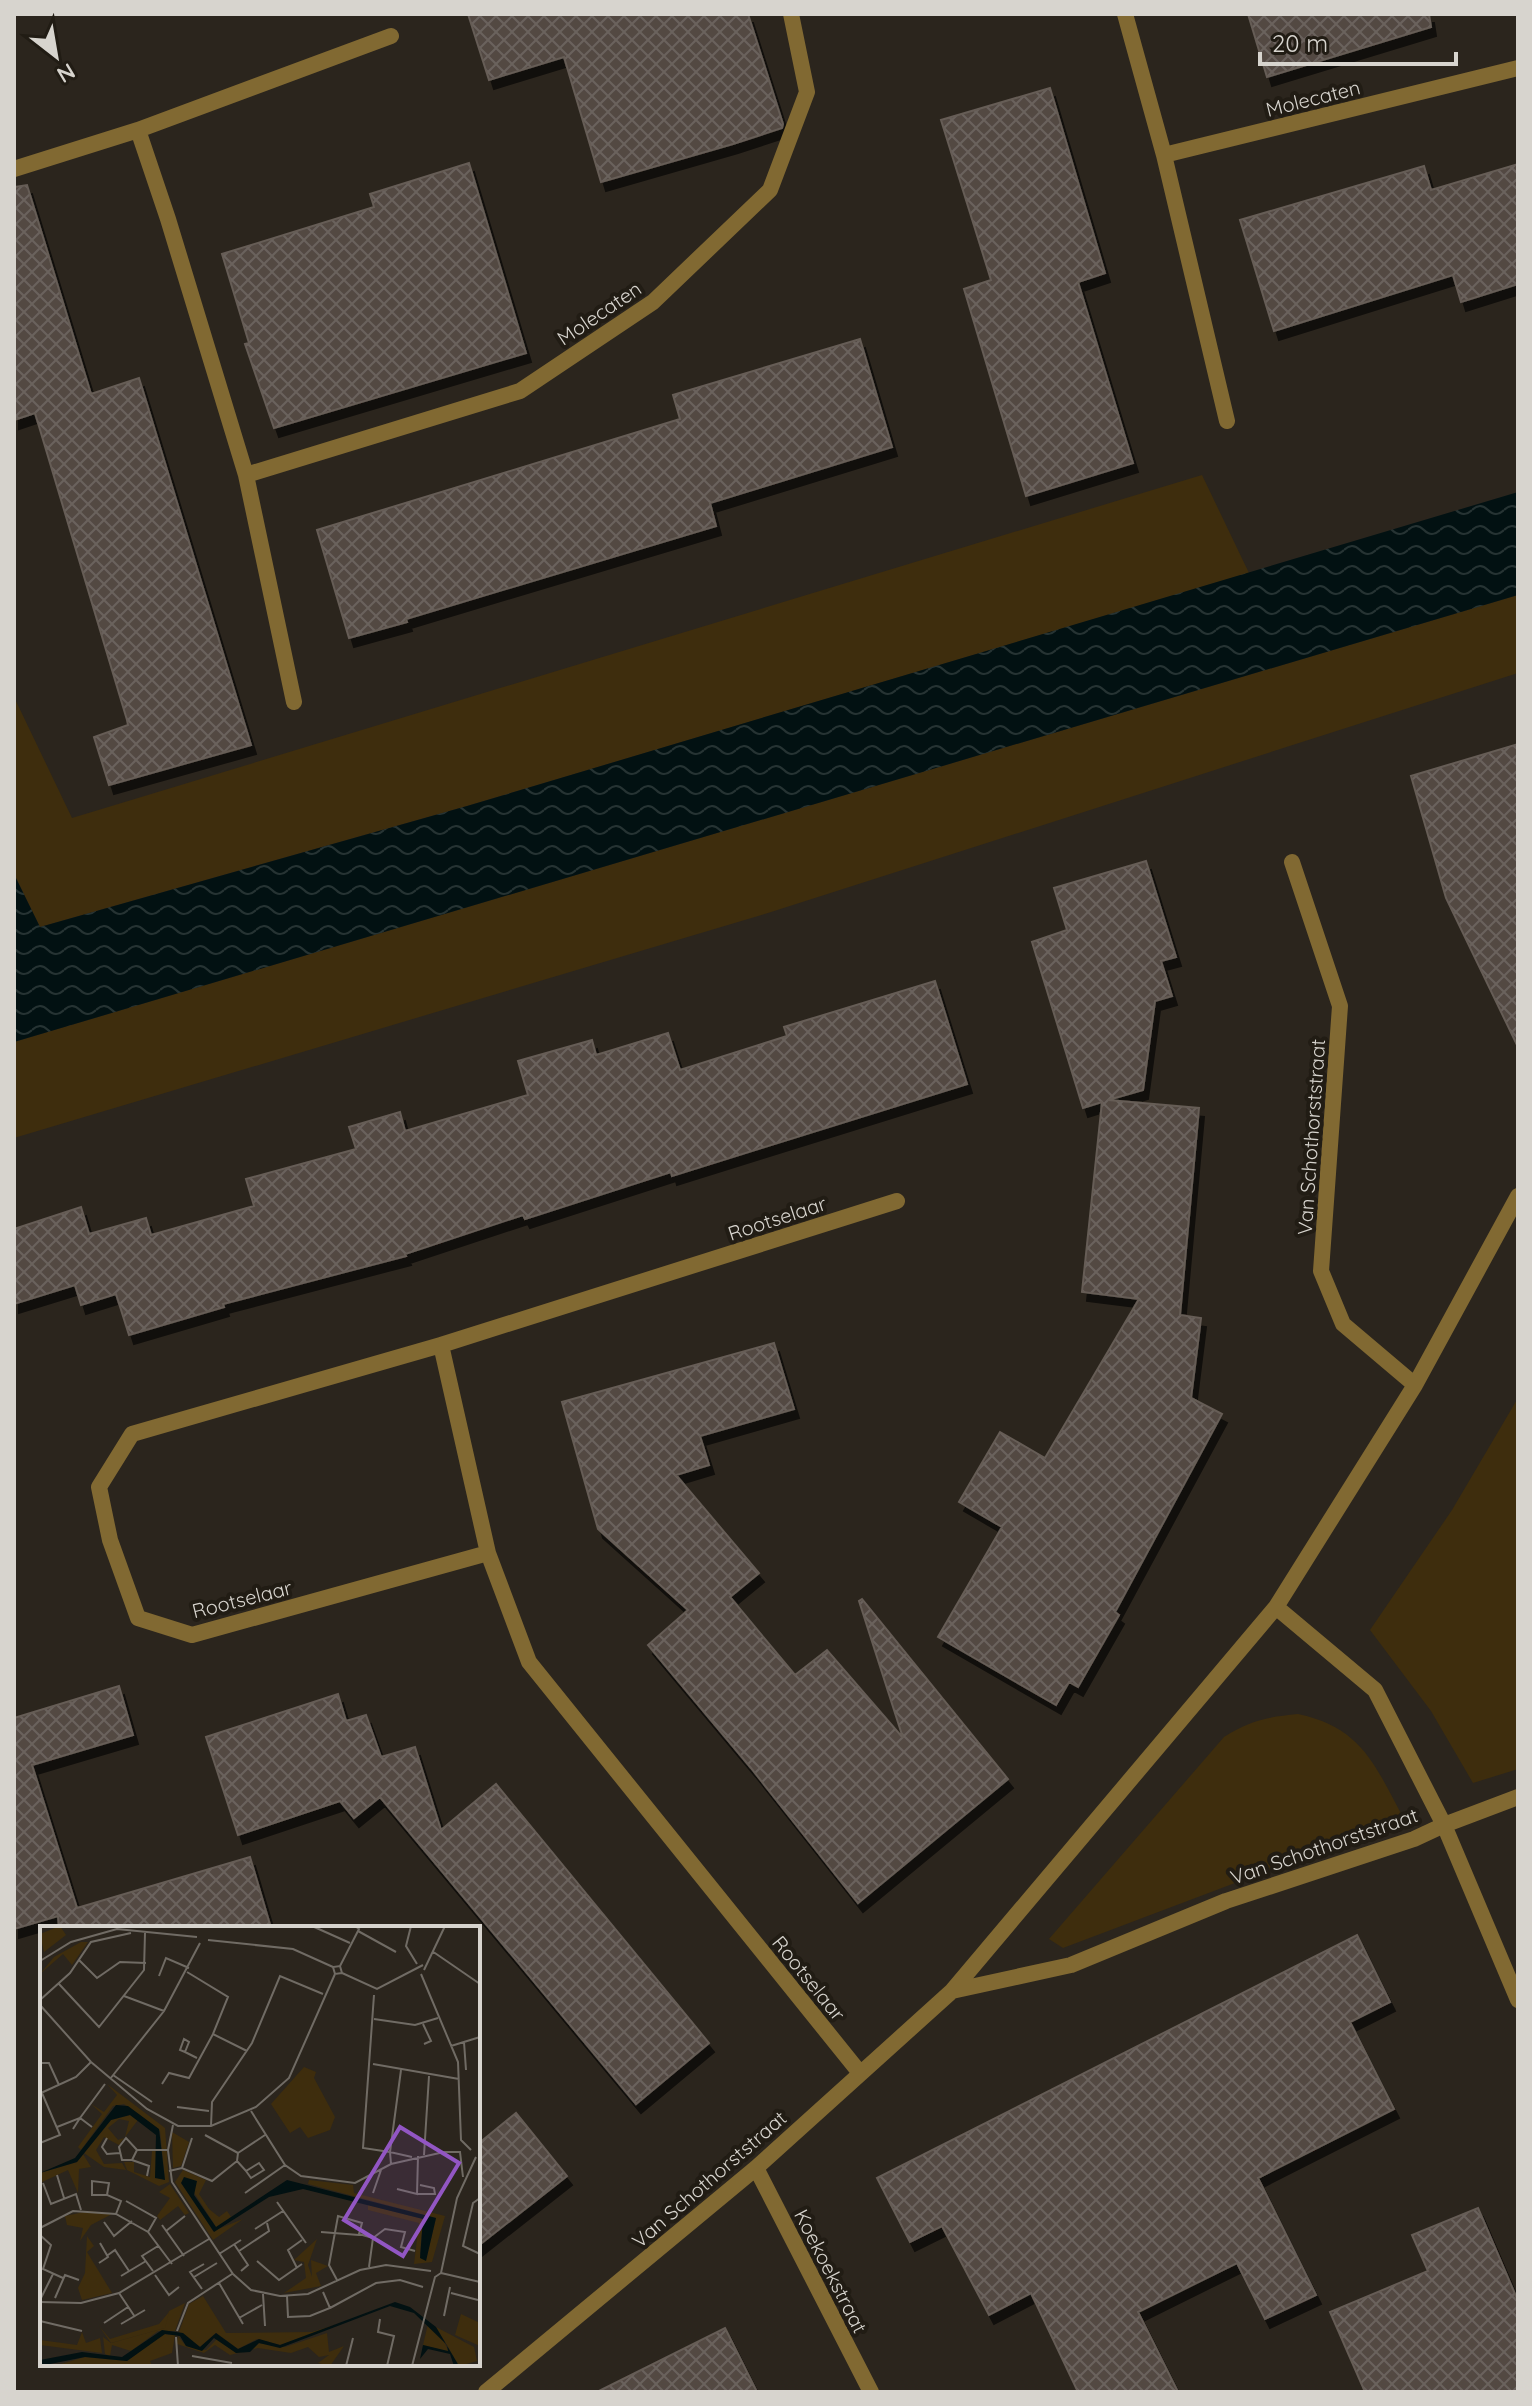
<svg xmlns="http://www.w3.org/2000/svg" width="1532" height="2406" font-family="Quicksand,sans-serif">
	<defs>
		<pattern id="water-waves" width="16" height="10" patternUnits="userSpaceOnUse" patternTransform="scale(2)"><rect width="16" height="10" fill="#021112"/><path d="M0 5q4-4 8 0t8 0" fill="none" stroke="#263333"/></pattern>
		<pattern id="building-cross-hatch" width="8" height="8" patternUnits="userSpaceOnUse" patternTransform="scale(2)"><rect width="8" height="8" fill="#524943"/><path d="M0 0l8 8M0 8l8-8" fill="none" stroke="#6a625d"/></pattern>
		<filter id="shadow"><feDropShadow dx="5" dy="9" stdDeviation="0" flood-color="#0009"/></filter>
	</defs>
	<rect width="100%" height="100%" fill="#2b251d"/>
	<!-- green -->
	<path fill="#3e2d0d" d="M1202,475l47,98 -782,233 -427,121 -26,-53v-177l58,121z
		M1518,595v78l-750,240 -754,225v-96z
		M1518,1398v371l-45,14 -42,-72 -61,-81 82,-120z
		M1298,1714c65,14 77,52 106,105l-341,129 -14,-9 175,-202c26,-17 44,-20 74,-23z"/>
	<!-- water -->
	<path fill="url(#water-waves)" d="M1518,492v103l-1504,447v-168l26,53 427,-121z"/>
	<!-- building -->
	<path fill="url(#building-cross-hatch)" stroke="#665d56" stroke-width="2" filter="url(#shadow)" d="M468,14h280l35,110 -1,4 -49,16 -132,38 -37,-125 -75,23z
		M1248,14h181l2,13 -164,50z
		M1050,88l55,185 -27,9 55,181 -107,33 -62,-207 27,-9 -50,-160z
		M469,163l57,190 -252,75 -29,-84 4,-1 -27,-89 152,-47 -4,-13z
		M1518,164v120l-57,18 -8,-27 -179,56 -34,-111 184,-54 7,24z
		M27,185l64,209 48,-16 112,367 -142,40 -15,-48 34,-12 -1,-5 -92,-307 -21,7v-233z
		M860,339l32,108 -182,56 6,23 -310,93 1,3 -58,16 -32,-108 363,-111 -7,-24z
		M1518,744v303l-72,-149 -35,-122z
		M1146,861l30,96 -15,4 11,35 -17,5 -12,89 -35,10 91,8 -19,207 21,3 -10,80 31,16 -107,198 4,3 -41,72 -9,-5 -13,23 -118,-68 64,-110 -43,-25 41,-70 45,26 94,-159 -57,-7 20,-190 -19,6 -51,-166 35,-12 -13,-42z
		M935,981l32,103 -295,92 -1,-4 -146,47 -2,-4 -118,39 1,2 -183,48 1,3 -95,28 -13,-41 -35,11 -6,-20 -61,19v-75l67,-22 8,27 57,-16 5,17 103,-29 -8,-27 110,-30 -7,-22 51,-15 5,19 123,-36 -10,-34 74,-21 4,15 72,-22 12,37 107,-34 -3,-9z
		M774,1343l20,66 -94,27 9,29 -33,10 83,98 -29,24 65,78 32,-25 76,88 -44,-137 3,-2 146,180 -150,124 -107,-135 -103,-123 40,-35 -90,-81 -36,-127z
		M119,1686l14,49 -101,30 45,143 173,-51 21,71h-212l-1,-12 -44,13v-211z
		M338,1694l8,27 20,-6 15,42 34,-10 26,83 55,-46 213,259 -73,61 -256,-307 -26,21 -14,-17 -102,34 -32,-98z
		M1357,1935l33,67 -40,20 44,87 -136,69 58,117 -51,24 -28,-56 -99,49 40,80h-100l-47,-99 -42,22 -47,-89 -32,16 -33,-64z
		M516,2113l51,63 -89,70v-102z
		M1478,2208l40,93v91h-153l-35,-80 98,-41 -16,-36z
		M725,2328l32,64h-160z"/>
	<g fill="none" stroke-linecap="round" stroke-linejoin="round">
		<!-- minor -->
		<path stroke="#816932" stroke-width="16" d="M1125,14l39,141 354,-87
			M138,130l253,-94
			M1164,155l63,266
			M14,169l124,-39 30,89 78,256 274,-84 133,-89 117,-112 37,-98 -16,-78
			M246,475l48,227
			M1292,862l48,144 -19,265 22,53 72,61
			M441,1345l-309,89 -33,53 11,53 28,78 54,17 296,-82
			M1518,1797l-74,28 74,175
			M952,1991l119,-26 155,-64 188,-62 30,-14 -69,-135 -99,-83
			M860,2073l-331,-411 -41,-109 -47,-208 456,-144
			M756,2168l115,224
			M486,2392l270,-224 196,-177 324,-384 139,-222 103,-189"/>
	</g>
	<g text-anchor="middle" dominant-baseline="central" stroke-width="8" stroke-linejoin="round" paint-order="stroke">
		<!-- street labels -->
		<g font-size="20" fill="#d7d4ce" stroke="#211c14">
			<text transform="translate(1313 98) rotate(-14)">Molecaten</text>
			<text transform="translate(599 313) rotate(-34)">Molecaten</text>
			<text transform="translate(1311 1137) rotate(-86)">Van Schothorststraat</text>
			<text transform="translate(777 1218) rotate(-18)">Rootselaar</text>
			<text transform="translate(242 1599) rotate(-14)">Rootselaar</text>
			<text transform="translate(1324 1846) rotate(-19)">Van Schothorststraat</text>
			<text transform="translate(809 1978) rotate(51)">Rootselaar</text>
			<text transform="translate(709 2179) rotate(-41)">Van Schothorststraat</text>
			<text transform="translate(831 2271) rotate(63)">Koekoekstraat</text>
		</g>
	</g>
	<!-- overview -->
	<g transform="translate(40 1926)">
		<rect width="440" height="440" fill="#2b251d"/>
		<path d="M20,0l6,9 -22,17 -4,-18zM41,16h7l-16,23 -9,-11 -23,20 14,-17zM264,141l12,5 -2,6 21,39 -5,13 -22,8 -8,-11 -10,6 -19,-29zM67,158l58,44 4,54 -10,4 -32,-16 -3,-8h10v10l16,5 2,-26h4l9,29 -5,-49 -36,-27 -11,2 -32,44 -3,-3 24,-33 -11,-10 13,8 13,-17zM90,189l8,5 -13,17 4,-16 -10,-2 -11,9 10,12 6,-2 -5,7 -15,-8 -8,13 8,14 18,-1 4,7 -22,-3 -20,-14 27,-33zM132,206l17,10 -8,24 -8,2zM43,228l8,13 -12,2 -1,24 -10,-23 -28,13v-10l37,-11zM143,244l23,10 -7,14 10,15 10,8 8,-6 4,6 -15,10 -32,-50 29,54 30,-12 -30,21 -38,-58zM269,254l44,5 1,8 91,23 -13,46 -18,2 5,-41 -51,-13v-5l55,14 -3,35 6,6 10,-42 -128,-34zM130,258l19,29 -4,2 -7,-9 -18,14 3,4 -6,-8 13,-18 -11,-6zM49,285l23,3 -21,11 -11,16 3,-13 -16,-3 -2,-9zM47,310l7,10 -7,6 25,41 -30,7 -4,-12 7,-15zM163,370l23,37 86,-1 32,-10 -64,23 -23,-6 -19,10 -22,-16 -16,14 -21,-15 10,-28zM145,377l-10,28h-17l-27,20 -19,-6 -2,11 -5,-2 -2,-17 8,6 53,-15 5,-17zM421,388l19,9v23l-25,-11zM388,398l15,16 6,12 -26,-7zM396,401l38,20 3,14 -18,5zM287,407l2,19 15,-6 -14,20 -12,-3 11,-8 -10,2 -11,-10 -17,6 -33,-5 -28,7 -15,-10 -11,8 -27,-9 1,-8 8,10 20,4 12,-12 18,15 21,-10 28,4zM123,408l12,1 -3,18 -22,8 2,5h-98l31,-9 42,4z" fill="#3e2d0d"/>
		<path d="M277,313l-9,26 4,12 -1,-17 17,6 -12,7 5,13 -37,7 22,-15 -2,-16 -10,-2zM129,386l-4,16 -54,15 -12,-17 11,13 49,-15zM42,406l4,11 14,-5 2,15 -62,-8v-5l37,5z" fill="#3e2d0d"/>
		<path d="M76,179l12,1 31,23 6,51 -10,-2 1,-43 -26,-20 -19,5 -34,42 -37,11 35,-15zM144,251l13,4 -3,14 22,32 71,-47 149,38 -10,43 -6,-3 3,-39 -120,-30 -34,8 -55,35 -33,-49zM355,376l15,5 26,20 23,39h-5l-4,-12 -22,-5 -8,10 3,-14 25,6 -1,-6 -33,-32 -24,-7 -110,42 -21,-5 -9,9 -14,1 -22,-15 -12,13 -16,-5 -6,-10 -15,-2 -38,27 -42,-4 -45,9v-6l42,-8 40,5 40,-27 21,3 17,14 16,-14 22,16 21,-10 21,6z" fill="#021112"/>
		<path fill="none" stroke="#706b64" stroke-width="2" d="M272,0l38,17M371,0l-5,20 11,18M318,5l38,21M168,14l85,9 40,18M392,25l48,33M39,34l18,18 23,-16 26,1M0,35l31,-19 46,-13 80,8M300,40l19,-37 -4,-3M384,44l21,-44M147,46l41,25 -15,37M302,47l-7,1 -2,-7 7,-1 2,7 35,16 46,-24M381,48l37,88 3,78 10,10M119,50l7,-18 23,10M19,58l40,43 45,-57 1,-37M334,69l-11,153 27,4 11,-82M84,70l40,15M0,74l30,-27 21,-31 40,-9M0,79l51,57 56,47 31,17h33l45,-19 33,-29 46,-104M334,93l41,6 23,-7M383,98l8,17 -7,3M424,116l2,28M411,120l29,-9M145,126l4,-10 -5,-3 -4,11 5,2 12,6M0,137h9l10,22M333,138l86,15M73,149l39,27M70,153l54,-68 36,-68M122,158l7,-11 20,5 24,-44 34,17M1,167l35,-16 15,-15M137,181l32,4M211,185l34,54 16,11 54,7 36,-19 53,-12h16l3,25M133,199l-5,25 4,32 61,92 18,16 29,6 28,-2 52,-24 26,-5 45,6M171,200l1,-24 40,-59 28,-67 43,18M17,201l23,-9 25,-34M33,203l7,-11 12,9M165,209l33,18M67,212l-5,9 5,7 13,-1M0,217l20,-8 -18,-42M97,224l-5,10h-10l-3,-13 7,-9 11,12h31M384,229l5,-79M92,234l17,6 -2,10M197,235l9,10 13,-8 5,7 -13,8 -5,-7M351,238l-1,-12 22,5M142,242l10,-30M129,245l13,-3 30,13 25,-20 1,-8 27,-18M17,249l7,23M3,257l8,21 25,-10 5,16M357,263l20,5 1,-38M205,267l40,-28M333,267l8,-23M377,268h18l-1,-6 -14,-3M67,269h-15v-14l17,2 -2,12 14,6 -5,13M440,272l-7,5 -10,43 17,8M86,275l30,17 -8,14M237,276l29,41M64,296l10,14 18,-15M122,299l22,31M0,302l33,-17 43,3 32,18 24,32M215,303l28,-18M126,305l19,-15M281,306l38,3M0,309l11,10 -8,24 20,9M333,312l12,-9 20,3 -4,15 14,4M194,318l14,21 -7,6M199,325l30,-20 -2,-8M179,328l22,-14M68,329l7,-5 14,21M217,335l22,19 23,-16M59,337l9,-6 -8,-14M257,342l-9,-18 14,-10M113,345l-11,-15 16,-10M401,347l39,9M115,349l14,20 10,-8M81,350l25,-15M154,351l23,-14M297,354l-8,-15 9,-49 24,7 -3,11 14,4 -4,29M179,357l24,41M162,363l-12,-17 14,-8M79,367l16,24M411,367l27,7M223,368l2,32M247,370l1,21 22,-1 20,-8 -7,-16M15,372l10,-23 14,5M0,374l13,-26M0,376l41,1 38,-10 90,-54M290,382l46,-25 24,-3 23,7M404,390l6,-29M199,392l23,-13M340,393l-2,13 16,4 -7,30M0,395l42,10M64,397l24,-16M81,398l24,-14M137,405l11,-28 44,-29M136,411l2,29M152,430l40,7M243,440h29M306,440l7,-28M372,440l23,-89 6,-4 16,-75 19,-41"/>
		<path fill="#9256c3" fill-opacity="0.15" stroke="#9256c3" stroke-width="4" d="M360,201l59,36 -56,93 -59,-36z"/>
		<rect width="440" height="440" fill="none" stroke="#d7d4ce" stroke-width="4"/>
	</g>
	<!-- border -->
	<rect width="1532" height="2406" fill="none" stroke="#d7d4ce" stroke-width="32"/>
	<!-- north arrow -->
	<g transform="translate(56 56) rotate(149)" stroke="#211c14" stroke-width="6" paint-order="stroke">
	<path d="M0-6L14 30L0 20L-14 30Z" fill="#d7d4ce"/>
	<text y="-12" font-size="22" font-weight="bold" text-anchor="middle" fill="#d7d4ce">N</text>
	</g>
	<!-- scale -->
	<path d="M1260 52v12h196v-12" fill="none" stroke="#d7d4ce" stroke-width="4"/>
	<text x="1272" y="52" font-size="24" fill="#d7d4ce" stroke="#211c14" stroke-width="6" paint-order="stroke">20 m</text>
</svg>
